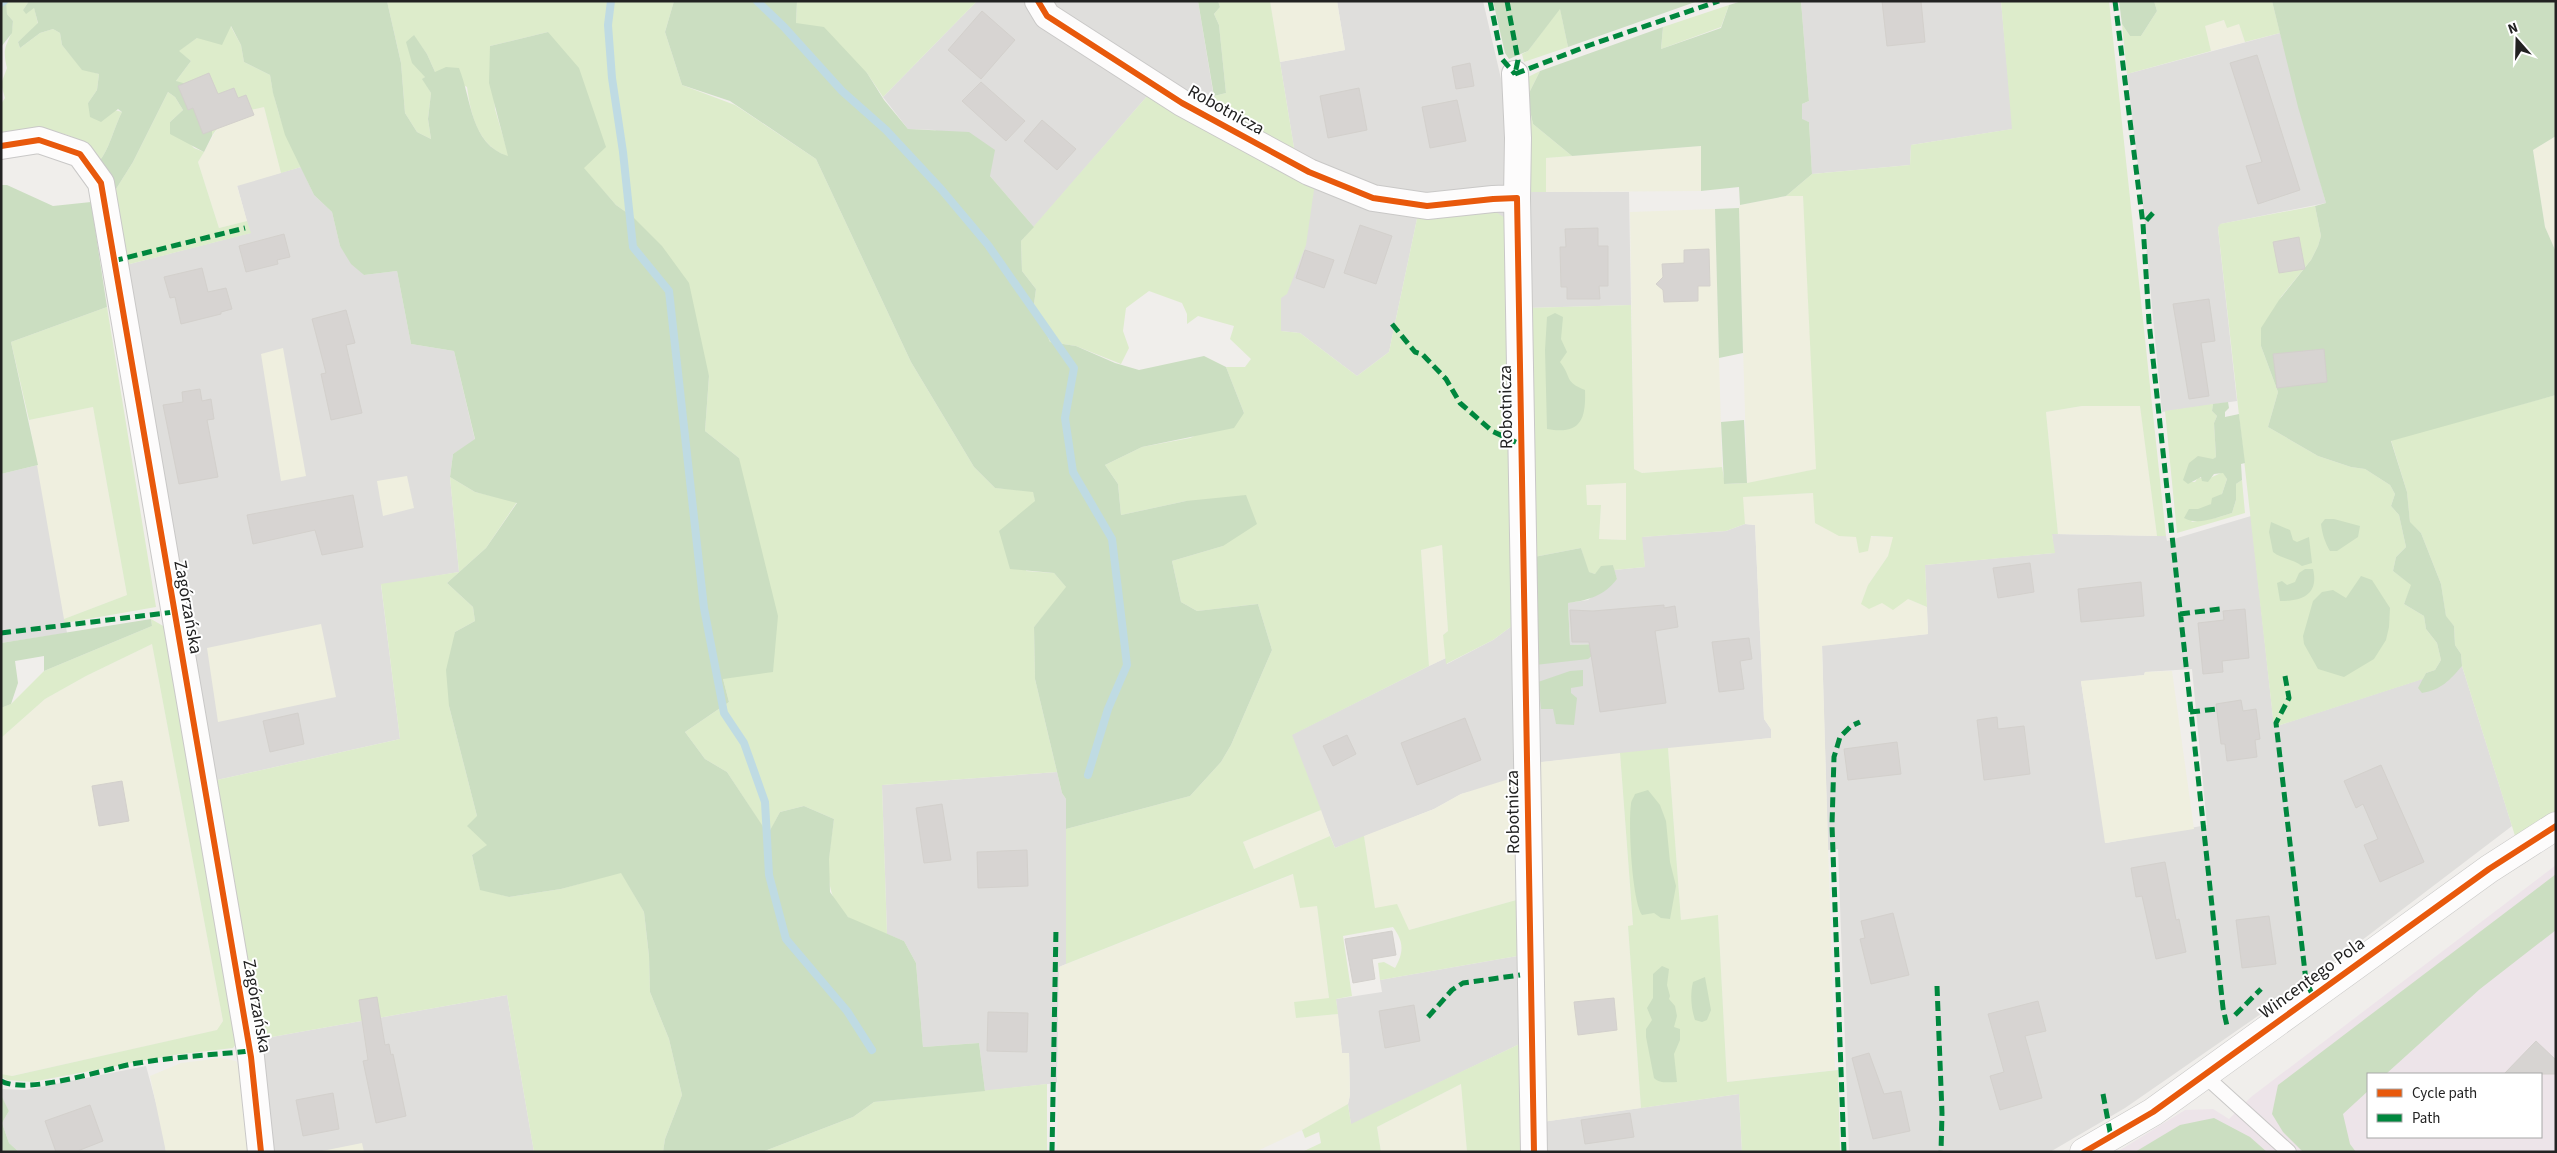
<svg xmlns="http://www.w3.org/2000/svg" width="2557" height="1153" font-family="'Source Sans 3',sans-serif">
	<rect width="100%" height="100%" fill="#f0eeeb"/>
	<!-- residential -->
	<path fill="#dfdedc" fill-rule="evenodd" d="M977,1h221l19,115 -69,-21 -114,132 -44,-51 -55,-46 -27,-1 -25,-32z
		M1337,1h146l19,82 8,95 15,14h104l2,113 -103,3 -110,-94 -29,138 -32,24 -57,-43 -19,-2v-33l15,-138 -16,-98 65,-12z
		M1801,1h200l12,128 -102,16 -1,20 -98,9 -3,-52 -7,-2v-16l7,-3z
		M2280,33l46,170 -105,21 -3,4 19,173 -75,11 -14,-148 -2,-1 1,-22 -20,-167z
		M301,167l13,28 18,17 8,34 24,29 33,-4 14,73 43,7 21,89 -22,14 -3,23 9,95 -78,13 19,154 -192,43 -86,-516 128,-33 -13,-48z
		M38,465l29,168 -66,10v-169z
		M2251,516l23,211 188,-61 50,160 -205,156 -182,126 -75,44h-201l-11,-303 -10,1 -6,-205 106,-11 -3,-69 129,-12 -2,-19 114,2 1,5zM2192,669l15,156 -101,18 -25,-161 63,-7 1,-3z
		M1745,524l10,1 9,194 7,10v9l-238,25 2,-98 63,-21 -28,1 -2,-42 20,-3 29,-21 -3,-9 31,-3 -4,-30 85,-6z
		M1512,626l7,154 -58,14 -27,15 -99,39 -44,-113 138,-69 17,-8 1,6 46,-24z
		M1057,772l5,21 4,6v165l-7,3 -2,116 -72,8 -6,-48 -56,4 -7,-84 -12,-22 -17,-7 -5,-149z
		M1523,955l3,86 -175,84 -3,-21 2,-9 -1,-42h-7l-6,-54 46,-7 -2,-12z
		M507,995l27,157h-265l-14,-112z
		M146,1066l16,59 4,27h-147l-10,-9 -7,-20 7,-12 -7,-13 -1,-9 24,1z
		M1739,1094l3,58h-200v-30z"/>
	<!-- industrial -->
	<path fill="#ede4e9" fill-rule="evenodd" d="M2556,865v287h-439l68,-42 28,-1 16,10 22,-22zM2368,1074h173v63h-173z"/>
	<!-- farmland -->
	<path fill="#efefdf" d="M1270,1h67l8,49 -65,12z
		M2225,20l14,4 6,18 -34,9 -7,-25z
		M264,107l17,66 -44,13 10,35 -28,7 -21,-66 22,-38 14,-10z
		M2556,136v116l-11,-25 -12,-77z
		M1701,146v45l-155,1v-34z
		M1786,196h17l14,273 -70,14 -8,-275 1,-3z
		M1715,209l7,258 -80,6 -8,-4 -4,-257z
		M283,348l23,128 -25,5 -20,-127z
		M2140,405l17,131 -99,-2 -12,-122 36,-6z
		M93,407l34,188 -63,24 -35,-199z
		M407,476l7,32 -31,8 -6,-35z
		M1626,483v57l-27,-1 2,-34h-14l-2,-20z
		M1813,493l26,43 55,1 -6,19 -20,29 14,18 26,-4 19,8 1,27 -106,12 13,424 -108,12 -9,-166 -37,4 -13,-172 103,-10v-9l-7,-10 -9,-194 -10,-1 -3,-27z
		M1442,545l6,86 -5,4 3,23 -17,8 -8,-116z
		M321,624l15,73 -118,25 -11,-74z
		M152,644l71,377 -5,9 -207,46 -10,-2v-336l44,-39 41,-23z
		M2172,671l22,158 -89,14 -24,-162 63,-6 1,-3z
		M1620,753l13,173h-5l13,182 -99,14 -9,-359z
		M1509,779l6,1 5,119 -111,31 -34,-22 -11,-72 70,-27 27,-15z
		M1321,810l9,26 -76,33 -11,-27z
		M1294,874l23,32 12,93 -35,3 3,16 41,-4 4,39h7l1,42 -2,9 -46,26 -47,22h-198l2,-185z
		M221,1058l15,3 5,9 9,82h-84l-16,-76 31,-13z
		M1461,1084l6,68h-86l-4,-25z
		M362,1143l2,9h-47z"/>
	<!-- grass -->
	<path fill="#ddeccb" fill-rule="evenodd" d="M29,1l-6,9 11,-3 4,17 -20,18 2,6 20,-15 13,-4 7,4 2,12 20,24 17,5 -2,16 -9,13 34,9c-7,13 -14,41 -23,49 -26,-38 -59,-31 -98,-26v-31l4,-6 -4,-14 6,-16c-7,-27 5,-23 6,-47l-6,-7 -2,-12z
		M387,1h287l-9,31 17,53 53,20 81,54 95,203 63,105 21,21 38,3 2,9 -9,71 28,2 13,15 -33,39 1,52 22,93 -175,13 5,149c-12,-4 -29,-9 -39,-17 -29,-23 -18,-66 -14,-98l-30,-13 -24,6 -12,23 -41,-63 -22,-13 -20,-27 44,-30 -6,-23 16,-221 -34,-27 4,-55 -76,-159 -17,-12 -33,-37 -35,-136 -58,14 5,63 14,48c-31,-11 -38,-41 -42,-70l-32,-15 -8,-18 -14,-19 12,42 -2,2 8,14 -3,26 3,20 -14,-7 -12,-19 -4,-50z
		M797,1h180l-94,96 -16,-24 -71,-50z
		M1218,1h52l26,159 -79,-44 -3,-20 12,-3 -7,-68 -5,-11 6,-7z
		M2001,1h108l57,535h-9l-17,-130h-58l-36,6 12,122h-6l3,19 -130,12 2,42 -19,-8 -15,11 -11,-7 -13,6 -8,-5 7,-19 20,-29 5,-19 -22,-1 -3,15 -9,2 -3,-16 -17,-1 -24,-13 -2,-30 -70,4 2,27 -19,7 -84,6 3,30 -31,3 -1,-5 -18,9 -7,-2 -7,-24 -47,9 -6,-249 103,-3 3,164 8,4 80,-6 3,17 22,-1 69,-14 -13,-273h-17l26,-22 98,-9 1,-20 101,-16zM1626,483v57l-27,-1 2,-34h-14l-1,-20z
		M2154,1h118l8,32 -35,9 -6,-18 -12,4 -3,-8 -19,6 6,25 -84,23 -5,-50 8,12h11l16,-25z
		M1729,5l-8,22 -60,22 2,-22z
		M1560,8l8,39 -44,15 -2,-8 6,-3z
		M230,25l11,20 3,17 26,13c5,33 16,62 31,92l-20,6 -17,-66c-22,5 -39,8 -52,29v-10l-36,-45 15,-20 -13,-10 19,-13z
		M1540,71l-13,26 6,27 39,32 -26,2v34h-21c-2,-37 -11,-80 3,-115z
		M168,92l7,5 8,13 -13,12 24,26 10,4 -6,10 21,66 28,-7 4,12 -129,33 -6,-77 17,-27z
		M1148,95l167,88 -9,62 -19,49 -6,4v33l19,2 57,43 32,-24 29,-138 69,-8 21,14 4,406 -19,14 -47,24 -3,-29 5,-4 -6,-86 -21,5 8,116 -137,69 29,75 -78,32 11,27 76,-33 5,12 29,-12 11,72 22,-4 12,26 111,-31 3,56 -143,25 -2,-17 6,-1 11,6c9,-16 9,-26 -2,-41l-50,9 9,60 -16,3 2,15 -42,4 -2,-16 35,-4 -12,-92 -17,2 -7,-34 -227,90v-135l124,-33 31,-34 10,-17 41,-95 -14,-46 -61,7 -16,-9 -9,-41 51,-15 -37,-45 -65,14 -3,-31 -13,-19 37,-18 48,-9 54,-25 -18,-46h19l6,-8 -21,-20 4,-13 -36,-10 -11,8v-10l-5,-11 -33,-12 -23,17 -3,23 6,17 -8,16 -45,-18 -26,-4 -16,-38 2,-15 -14,-18 -1,-30z
		M2315,206l6,30 -3,10 -7,14 -30,37 -20,49 17,46 -10,35 50,29 33,11 14,2 25,16 5,9 -4,12 8,9 7,32 -10,10 -3,14 19,14 -8,19 20,12 2,13 11,14 4,17 -6,10 -9,3 -3,6 -149,48 -56,-499 2,-4z
		M107,307l49,300 -91,16 -1,-4 63,-24 -34,-188 -64,13 -18,-78z
		M2556,395v418l-40,26 -54,-173 -1,-12 -6,-9 -1,-19 -8,-9 -5,-33 -20,-51 -11,-10 -3,-31 -16,-52z
		M2213,404l-1,7 5,5 -3,7 2,34 -26,25h5l3,-4h12l13,-6 4,7 -5,15 -31,28 25,-4 16,-5 4,-13v-16l6,-4 3,33 -68,20 -12,-122z
		M450,477l25,15 42,10 -31,46 -39,35 26,24 2,14 -20,11 -6,74 28,110 11,29 -16,10 8,34 29,8 52,-8 60,-17 23,40 5,44 1,36 19,47 13,56 -17,44 -2,13h-129l-27,-157 -252,45 -47,-258 192,-43 -19,-155 78,-12z
		M151,619l14,8 72,416 -4,5 -59,7 -142,27 -25,-2 -6,-3v-3l11,2 205,-46 6,-9 -71,-377 -66,32 -41,23 -44,39v-30l10,-4 33,-33 108,-45z
		M1668,748l13,172 37,-5 9,167 111,-12 2,82h-98l-3,-58 -98,14 -13,-182 5,-1 -13,-172z
		M1526,1041l2,111h-61l-6,-68 -84,43 4,25h-79l19,-9 -2,-11 -14,6 -3,-8 46,-26 3,20z
		M1047,1084v68h-285l91,-35 21,-15z"/>
	<!-- forest -->
	<path fill="#cbdec1" d="M1,1h5l1,13 6,7 -1,12 -11,14z
		M29,1h358l14,62 4,50 12,19 14,7 -3,-20 3,-26 -9,-14 3,-2 -13,-14 -6,-21 8,-7 13,19 8,18 11,-5 13,1c13,32 11,76 49,88l-19,-73 1,-37 58,-14 31,36 27,79 -22,21 32,37 17,12 29,29 27,37 20,93 -4,55 34,27 39,158 -5,56 -50,7 6,23 -44,30 20,27 22,13 41,62 12,-22 24,-6 30,13 -5,40 1,33 18,25 56,24 12,22 7,84 56,-4 6,48 -111,11 -21,15 -91,35h-99l2,-13 17,-44 -13,-56 -19,-47 -1,-36 -5,-44 -23,-39 -60,16 -52,8 -29,-7 -8,-35 15,-10 -20,-19 10,-10 -28,-110 -3,-36 9,-38 20,-11 -2,-14 -26,-24 39,-35 31,-45 -42,-11 -25,-15 3,-23 22,-15 -21,-88 -43,-7 -14,-73 -33,4 -13,-11 -11,-18 -8,-34 -18,-17 -29,-60 -12,-42 -3,-18 -26,-13 -3,-17 -10,-19 -9,19 -25,-7 -18,13 12,10 -15,20 14,4 22,41v10l-8,16 -34,-18v-12l13,-12 -8,-13 -7,-5 -35,70 -17,27 -17,-28c9,-8 16,-36 23,-49l-4,-3 -17,13 -11,-5 -2,-14 9,-13 2,-16 -17,-4 -20,-25 -2,-12 -7,-4 -13,4 -20,15 -2,-6 20,-19 -4,-15 -8,6 -3,-4z
		M674,1h123l-1,22 28,4 43,46 17,27 24,29 61,3 26,18 -5,26 44,51 -13,14 1,30 14,18 -2,15 16,38 26,4 39,17 24,7 65,-14 22,11 18,46 -10,15 -92,19 -37,18 13,19 3,31 65,-14 60,-6 11,29 -34,22 -51,15 9,41 16,9 61,-7 14,46 -41,95 -10,17 -31,34 -124,33v-30l-4,-6 -27,-114 -1,-52 32,-40 -12,-14 -44,-4 -11,-38 36,-30 -2,-9 -38,-4 -21,-21 -63,-105 -95,-203 -86,-58 -48,-16 -17,-53z
		M1198,1h20l2,6 -6,7 5,11 7,68 -12,3z
		M1493,1h205l-130,46 -8,-38 -32,42 -19,8 -4,-6z
		M1742,1h59l8,100 -7,3v15l7,3 3,52 -26,22 -46,9 -1,-18 -38,4v-45l-129,10 -39,-32 -6,-27 13,-26 123,-44 -2,22 60,-21 8,-23z
		M2119,1h35l3,10 -16,25h-11l-8,-12z
		M2272,1h284v135l-23,14 12,77 11,25v143l-165,46 16,51 3,30 11,11 20,51 5,32 8,10 1,19 6,9 1,12c-12,14 -21,24 -40,27l-4,-5 8,-15 9,-3 6,-10 -4,-17 -11,-14 -2,-13 -20,-12 7,-19 -18,-14 3,-14 10,-10 -7,-32 -8,-9 4,-12 -5,-9 -25,-16 -14,-2 -33,-11 -50,-29 10,-35 -17,-46v-18l18,-28 32,-40 7,-14 3,-10 -6,-30 11,-3 -28,-96z
		M1,185h6l46,21 38,-4 16,105 -96,35 27,123 -37,9z
		M1739,208l4,145 -24,5 -4,-149z
		M1555,313l8,4 -2,22 6,13 -7,10c12,15 4,20 25,28 1,29 -4,45 -38,39l-2,-79 2,-33z
		M2228,402l1,6 -4,4v5l14,-3 6,49 -4,1 1,16 -6,4v16l-4,13c-14,4 -34,13 -48,5l5,-9h9l13,-5 1,-6 10,-4 5,-15 -4,-6 -9,1 -6,8 -6,-1 -1,-4 -13,7 -5,-4 6,-17 9,-7 15,3 3,-2 -2,-34 3,-7 -5,-5 1,-7z
		M1744,420l3,63 -23,1 -3,-62z
		M2325,519h9l26,7 -2,11 -21,14h-7c-5,-8 -8,-18 -9,-27z
		M2271,522l19,8 3,10 4,2 12,-5 3,26 -10,3c-9,-7 -20,-7 -29,-14l-4,-20z
		M1581,548l8,24 6,2 6,-8 12,-1 4,14c-13,17 -28,21 -49,24l2,42 29,-1 -5,10 -6,5 -53,6 -1,-108z
		M2305,569h8c6,25 -10,32 -33,32l-3,-18 5,-2 5,4 8,-3 4,-9z
		M2361,576l11,4 18,28 -1,19 -3,13 -12,19 -30,18 -26,-8 -14,-25 -1,-8 10,-35 9,-9 11,-2 13,8z
		M151,619l1,7 -108,45v-15l-29,5 3,22 -7,21 -10,4v-65z
		M1583,670v16l-12,2v5l6,5 -3,27 -18,-1 -3,-15h-12l-3,-27 32,-11z
		M1648,790l12,15 6,16 4,41 6,24 -6,33 -9,-1 -7,-5 -12,2c-10,-14 -14,-91 -11,-111 0,-3 3,-7 4,-10z
		M2556,874v56l-76,59 -94,85h-18v17l-25,23 7,30 6,8h-53l-20,-20 -11,-18 6,-29z
		M1662,966l7,3 -2,16 3,11 -1,3 6,7 2,10 -3,11 6,2v11l-6,14 3,28c-8,0 -17,2 -23,-4l-8,-41v-8l6,-9 -5,-12 6,-10v-24z
		M1705,977l6,33 -4,10 -5,2 -7,-2c-4,-12 -5,-26 -2,-38z
		M1,1095l8,16 -7,12 7,20 10,9h-18z
		M2214,1118l36,19 17,15h-132l45,-27z"/>
	<g fill="none" stroke-linecap="round" stroke-linejoin="round">
		<!-- stream -->
		<path stroke="#bfdbe3" stroke-width="8" d="M611,1l-3,24 4,53 11,74 10,95 36,44 35,317 20,105 20,30 21,59 4,73 17,64 61,72 25,39
			M757,1l27,26 58,64 44,39 55,59 47,56 86,123 -9,50 8,54 39,67 15,126 -19,44 -20,66
			M1,3l3,-2"/>
	</g>
	<!-- building -->
	<path fill="#d7d4d2" stroke="#d3d0cc" d="M1882,1h39l4,41 -38,4z
		M982,11l33,29 -34,39 -33,-29z
		M2257,55l43,135 -42,14 -12,-38 16,-4 -32,-99z
		M1470,63l4,23 -18,3 -4,-22z
		M209,73l9,21 16,-6 4,10 8,-3 8,20 -51,19 -10,-26 -5,2 -10,-24z
		M981,82l44,39 -19,20 -44,-40z
		M1359,88l8,42 -39,8 -8,-42z
		M1457,100l9,41 -36,7 -8,-41z
		M1042,120l34,29 -19,21 -33,-29z
		M1360,225l32,11 -16,48 -32,-11z
		M1598,228v18h10v40h-9l1,13h-33v-12h-6l-1,-40h6l-1,-18z
		M284,234l6,23 -13,3 1,4 -32,8 -7,-26z
		M2299,237l6,32 -26,4 -6,-31z
		M1709,249l1,37h-12v15l-34,1 -1,-12 -7,-6 7,-7 -1,-13 22,-1v-13z
		M1305,250l29,10 -10,28 -28,-10z
		M202,268l6,24 18,-4 6,21 -11,3v2l-40,10 -6,-27 -5,1 -6,-21z
		M2209,299l6,42 -14,2 8,53 -20,3 -16,-95z
		M346,310l9,33 -9,2 16,68 -31,7 -10,-46 5,-1 -14,-54z
		M2324,349l3,33 -50,6 -4,-34z
		M200,389l2,12 9,-2 3,20 -7,1 11,57 -39,7 -16,-79 20,-3 -1,-10z
		M353,495l10,52 -41,8 -7,-25 -62,14 -6,-29z
		M2030,563l4,29 -36,6 -5,-30z
		M2141,582l3,34 -63,6 -3,-33z
		M1664,605v3l11,-2 3,21 -23,4 11,72 -66,9 -11,-70h-17l-2,-32 23,1z
		M2245,609l4,49 -27,3 1,11 -20,2 -5,-51 26,-3 -1,-9z
		M1749,638l3,21 -12,2 4,28 -25,3 -7,-50z
		M2241,700l2,11 13,-2 4,30 -5,1 2,17 -30,4 -2,-17h-4l-5,-40z
		M298,713l6,31 -34,8 -7,-31z
		M1997,717l1,12 26,-3 6,48 -46,6 -7,-60z
		M1465,718l16,42 -64,25 -16,-42z
		M1347,735l9,19 -23,12 -10,-20z
		M1897,742l4,32 -53,6 -4,-31z
		M2381,765l43,97 -44,20 -16,-37 14,-6 -15,-35 -7,4 -12,-27z
		M122,781l7,40 -30,5 -7,-40z
		M942,804l9,56 -27,3 -8,-55z
		M1027,850l1,36 -50,2 -1,-36z
		M2165,862l11,58 3,-1 7,33 -30,7 -14,-63 -6,1 -5,-29z
		M1893,913l16,62 -38,9 -11,-45 5,-1 -4,-17z
		M2269,916l7,48 -34,4 -6,-48z
		M1392,931l4,24 -24,4 3,20 -22,4 -8,-44z
		M377,997l8,48 4,-1 2,11 2,-1 13,62 -30,7 -13,-62 5,-1 -9,-60z
		M1614,998l3,32 -39,5 -4,-33z
		M2038,1001l8,30 -21,5 17,62 -42,12 -10,-34 14,-4 -16,-58z
		M1414,1005l6,36 -35,7 -6,-37z
		M988,1012l40,1 -1,39 -40,-1z
		M2536,1041l20,19v14h-52z
		M1869,1053l15,41 17,-3 9,40 -37,8 -21,-81z
		M333,1093l6,36 -36,7 -7,-36z
		M90,1105l13,36 -28,11h-19l-11,-31z
		M1630,1113l4,24 -49,7 -4,-24z"/>
	<g fill="none" stroke-linecap="round" stroke-linejoin="round">
		<!-- service casing -->
		<g stroke="#c9c8c7" stroke-width="16">
			<path id="service" d="M2204,1075l85,77"/>
		</g>
		<!-- minor casing -->
		<g stroke="#c9c8c7" stroke-width="28">
			<path id="minor" d="M1038,1l9,15 135,87 127,69 64,26 54,8 66,-7 24,-1 17,954
				M1515,74l3,64 -1,60
				M1,146l38,-6 41,14 21,29 150,874 10,95"/>
		</g>
		<!-- tertiary casing -->
		<g stroke="#c9c8c7" stroke-width="29">
			<path id="tertiary" d="M2084,1152l69,-40 336,-243 67,-43"/>
		</g>
		<!-- service -->
		<use href="#service" stroke="#fdfcfc" stroke-width="14"/>
		<!-- minor -->
		<use href="#minor" stroke="#fdfcfc" stroke-width="26"/>
		<!-- tertiary -->
		<use href="#tertiary" stroke="#fdfcfc" stroke-width="28"/>
		<!-- quiet -->
		<path stroke="#00873e" stroke-width="5" stroke-dasharray="10 5" stroke-linecap="butt" d="M1490,1l12,58 13,15
			M1507,1l11,59 -3,14
			M2115,1l28,223
			M1515,74l75,-29 129,-44
			M2153,213l-10,11 6,98 74,686 4,18
			M113,261l132,-33
			M1392,324l23,28 7,2 24,25 14,24 32,28 30,14
			M2180,614l40,-5
			M1,633l173,-21
			M2285,676l4,22 -13,25 30,258 7,15
			M2190,712l27,-3
			M1937,986l5,127 -1,39
			M2235,1015l26,-26
			M1428,1017l24,-27 11,-7 57,-8
			M1,1081c26,14 101,-11 131,-17 39,-7 79,-9 118,-13
			M2103,1094l8,43
			M1052,1152l4,-224
			M1844,1152l-12,-327 2,-68 6,-20 11,-11 9,-4"/>
		<!-- cycleway casing -->
		<g stroke="#fff" stroke-width="9">
			<path id="cycleway" d="M1038,1l9,15 135,87 127,69 64,26 54,8 66,-7 24,-1 17,954
				M1,146l38,-6 41,14 21,29 150,874 10,95
				M2084,1152l69,-40 336,-243 67,-43"/>
		</g>
		<!-- cycleway -->
		<use href="#cycleway" stroke="#e8590c" stroke-width="6"/>
	</g>
	<g text-anchor="middle" dominant-baseline="central" stroke-width="4" stroke-linejoin="round" paint-order="stroke">
		<!-- street labels -->
		<g font-size="18" fill="#222" stroke="#fff">
			<text transform="translate(1226 110) rotate(29)">Robotnicza</text>
			<text transform="translate(1506 407) rotate(-91)">Robotnicza</text>
			<text transform="translate(188 607) rotate(80)">Zagórzańska</text>
			<text transform="translate(1513 812) rotate(-91)">Robotnicza</text>
			<text transform="translate(2312 978) rotate(-36)">Wincentego Pola</text>
			<text transform="translate(257 1006) rotate(80)">Zagórzańska</text>
		</g>
	</g>
	<!-- border -->
	<rect width="2557" height="1153" fill="none" stroke="#222222" stroke-width="5"/>
	<!-- legend -->
	<rect x="2367" y="1073" width="175" height="65" fill="#ffffff" stroke="#a7a7a7"/>
	<rect x="2377" y="1089" width="25" height="8" fill="#e8590c" stroke="#a7a7a7"/>
	<text x="2412" y="1098" font-size="15" fill="#222222">Cycle path</text>
	<rect x="2377" y="1114" width="25" height="8" fill="#00873e" stroke="#a7a7a7"/>
	<text x="2412" y="1123" font-size="15" fill="#222222">Path</text>
	<!-- north arrow -->
	<g transform="translate(2517 40) rotate(340)" stroke="#ffffff" stroke-width="4" paint-order="stroke">
	<path d="M0-4L9 19L0 12L-9 19Z" fill="#222222"/>
	<text y="-8" font-size="14" font-weight="bold" text-anchor="middle" fill="#222222">N</text>
	</g>
</svg>
